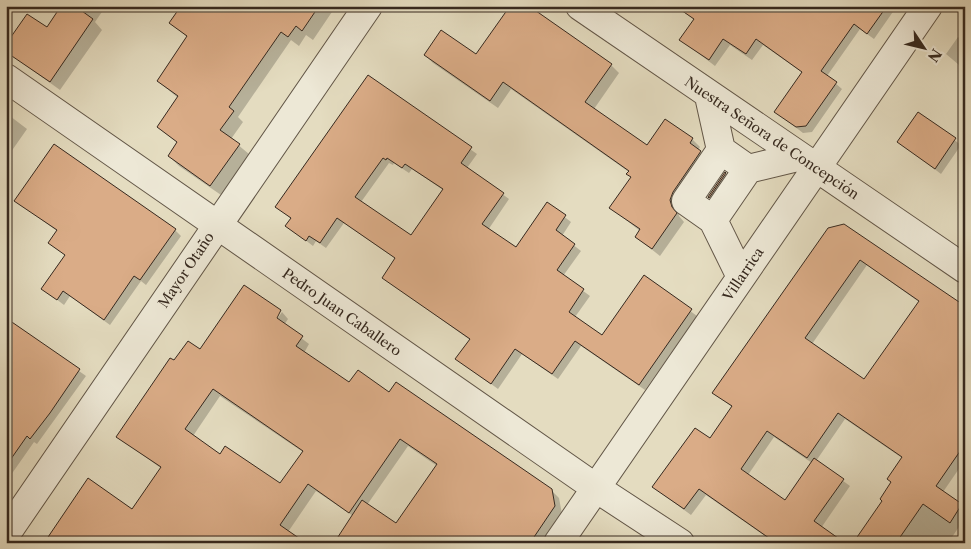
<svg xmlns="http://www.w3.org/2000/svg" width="971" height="549" font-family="'Libre Caslon Text',serif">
	<rect width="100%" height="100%" fill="#e4dcc0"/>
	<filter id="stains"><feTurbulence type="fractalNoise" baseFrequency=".004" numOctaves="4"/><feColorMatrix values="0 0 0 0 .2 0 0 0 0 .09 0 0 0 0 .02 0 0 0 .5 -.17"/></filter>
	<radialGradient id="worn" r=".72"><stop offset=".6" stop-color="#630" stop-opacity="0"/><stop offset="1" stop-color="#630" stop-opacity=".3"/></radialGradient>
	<!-- shadow -->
	<path fill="#0003" fill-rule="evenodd" d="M63,6h43l-11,16 7,8 -42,60 -54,-39 41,-22z
		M183,6h153l-23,34 -7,-5 -7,11 -8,-6 -53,77 5,5 -12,17 18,15 -28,41 -42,-29 -10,-10 9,-13 -20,-16 20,-29 -20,-17 30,-43 -17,-15z
		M631,6h8l-3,4z
		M682,6h215l-23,33 -14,-10 -33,47 15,13 -30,43 -9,1 -27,-21 27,-39 -40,-28 -11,15 -22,-15 -15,21 -34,-26 13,-20 -13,-11z
		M958,37l7,5v28l-19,-16z
		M425,55l52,1 134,9 8,8 -25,36 53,38 19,-27 26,19 8,8 -2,3 10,10 -30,49 1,7 5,6 -24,34 -24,-19 4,-6 -29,-23 21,-30 -3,-6 -118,-83 -13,19 -65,-45z
		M368,77l109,77 -10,14 42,31 -21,31 28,19 32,-45 23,18 -9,14 19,15 -18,25 27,20 -15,21 28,20 41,-60 53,39 -52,74 -64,-44 -23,33 -36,-25 -24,35 -41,-30 13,-19 -87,-63 13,-18 -52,-36 -18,25 -10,-7 -3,5 -26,-20 4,-7 -14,-13zM389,163l4,2 1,-2 15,10 3,-4 31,21 -32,47 -50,-35z
		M6,113l21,16 -21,30z
		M919,114l42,31 -20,29 -42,-32z
		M725,174l7,6 -16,23 -7,-6z
		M16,201l159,29 6,6 -35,49 -5,-4 -31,44 -40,-29 -6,9 -21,-16 23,-33 -17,-13 8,-12z
		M829,229l136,79v152l-22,32 22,17v9l-17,25h-93l28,-42 19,-43 -57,-39 -29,42 34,25 -29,42 22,15h-68l-69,-48 -15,20 -38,-28 57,-47 22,-33 -18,-14zM867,265l52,37 -55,79 -52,-37zM774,437l38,26 -26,39 -38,-27z
		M282,312l6,7 -4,6 25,19 -5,9 46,31 39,10 162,96 8,8 3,16 -20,29h-207l18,-27 -37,-25 -28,41 -155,-21 29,-42 -44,-32 56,-75 100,-38zM220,396l83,56 -23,33 -59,-30 -28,-19zM408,446l29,20 -41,59 -29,-20z
		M6,319l80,57 -49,68 -3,-2 -28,40z"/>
	<!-- building -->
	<path fill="#daac87" stroke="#36291f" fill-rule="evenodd" d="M61,6h14l18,13 -43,63 -44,-30v-8l21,-30 20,13z
		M181,6h138l-17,25 -6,-5 -8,11 -7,-5 -52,75 5,4 -14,19 20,14 -30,42 -42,-30 9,-14 -20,-15 21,-31 -21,-15 30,-45 -18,-13z
		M510,6h19l83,58 -27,38 62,43 18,-26 28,19 -3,5 11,8 -28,41 -3,8 2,7 5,6 -25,36 -17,-12 5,-8 -31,-21 22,-31 -5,-3 3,-3 -126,-89 -13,19 -66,-46 17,-25 35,24z
		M675,6h212l-20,28 -13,-10 -33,47 16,11 -31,44 -10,1 -22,-15 28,-40 -46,-33 -10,15 -23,-15 -14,21 -30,-20 15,-21z
		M368,75l104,72 -11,16 43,30 -22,31 34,23 31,-45 19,13 -10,15 19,14 -18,26 27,19 -15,23 33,23 42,-60 48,34 -53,76 -64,-44 -23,33 -37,-25 -24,35 -36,-25 15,-20 -88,-61 13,-20 -58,-40 -17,25 -11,-7 -3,5 -21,-15 6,-8 -16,-11zM383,158l3,2 1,-2 15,10 3,-4 38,25 -32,46 -56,-38z
		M918,112l38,26 -21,31 -38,-27z
		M54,144l122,85 -36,51 -6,-4 -30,44 -41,-29 -6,9 -16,-11 24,-34 -17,-12 9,-13 -43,-29z
		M725,172l1,1 -17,25 -1,-1z
		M844,224l121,82v138l-29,42 26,18 -12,19 -27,-19 -27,39h-43l29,-42 -2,-2 11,-17 -4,-3 15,-22 -64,-44 -31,45 -40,-27 -26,38 44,31 29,-42 30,21 -30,42 31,22h-69l-77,-54 -15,20 -32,-22 43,-59 15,10 22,-32 -20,-13 116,-165zM860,260l59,41 -55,78 -59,-41z
		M244,285l37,25 -4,8 26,18 -7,10 53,36 9,-12 31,22 7,-10 156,107 3,17 -25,37h-196l28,-43 34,23 41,-59 -37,-25 -51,74 -41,-29 -28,41 26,18h-262l44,-65 44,31 29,-42 -45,-30 54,-79 4,2 14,-19 12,8zM213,389l90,62 -23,32 -55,-37 -5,8 -35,-25z
		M6,318l74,51 -30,44 -20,26 -3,-3 -21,30z"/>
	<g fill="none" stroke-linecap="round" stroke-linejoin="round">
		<!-- minor casing -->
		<g stroke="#625647" stroke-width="30">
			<path id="minor" d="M580,6l385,263
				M6,78l590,410 84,55
				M709,96l12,54 27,19 50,-12
				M721,150l-35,51 27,19 28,57
				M713,220l35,-51
				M6,534l362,-528
				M558,543l370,-537"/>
		</g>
		<!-- minor -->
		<use href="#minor" stroke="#ede8d6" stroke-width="28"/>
	</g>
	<g text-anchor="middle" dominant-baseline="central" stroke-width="5" stroke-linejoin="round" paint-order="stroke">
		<!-- street labels -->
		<g font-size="14" fill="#36291f" stroke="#ede8d6">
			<text transform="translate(772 138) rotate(34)">Nuestra Señora de Concepción</text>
			<text transform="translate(186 270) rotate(-56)">Mayor Otaño</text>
			<text transform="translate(743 274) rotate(-56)">Villarrica</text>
			<text transform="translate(342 312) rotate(35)">Pedro Juan Caballero</text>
		</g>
	</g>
	<!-- margin -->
	<rect width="971" height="549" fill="none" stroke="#e4dcc0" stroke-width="25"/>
	<rect x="8" y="8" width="956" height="534" fill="none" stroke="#36291f" stroke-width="2.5"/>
	<rect x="12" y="12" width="946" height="524" fill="none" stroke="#36291f"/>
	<!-- north arrow -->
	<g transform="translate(924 48) rotate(125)" stroke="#ede8d6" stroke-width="4" paint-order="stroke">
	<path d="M0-4L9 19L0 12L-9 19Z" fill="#36291f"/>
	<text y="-8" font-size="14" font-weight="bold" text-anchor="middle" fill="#36291f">N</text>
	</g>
	<rect width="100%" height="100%" filter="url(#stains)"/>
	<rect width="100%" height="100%" fill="url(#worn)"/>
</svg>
